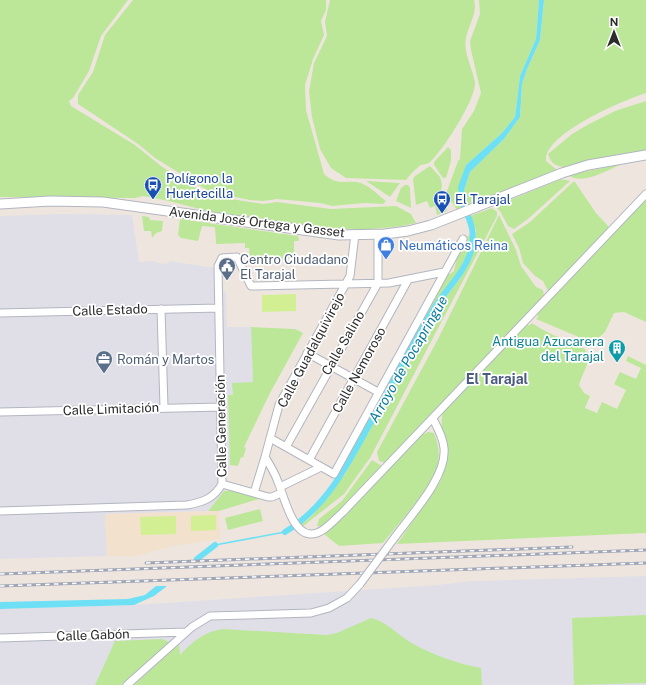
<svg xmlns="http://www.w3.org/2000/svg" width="646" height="685" font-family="'Public Sans',sans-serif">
	<rect width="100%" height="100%" fill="#eee6de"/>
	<!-- industrial -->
	<path fill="#e0dfe7" d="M64,214l68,1 7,47 16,-1 1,2 12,1 1,-3 52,8 1,23h4l1,35h24l2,55 -20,13h-5l2,70 -4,23 -18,23 -103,3 2,42 -107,3v-343z
		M646,576v109h-646v-76l134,-4 304,-20 34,-4z"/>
	<!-- education -->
	<path fill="#f1e1cd" d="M219,511l1,28 -48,7 -35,10h-30l-2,-42z"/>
	<!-- green -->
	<path fill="#bce799" d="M0,0h128l-27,36 -12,35 -16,27 -4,3 2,5 64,39 26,21 45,29 57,9 14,-2 54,7 65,-3 15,8 5,9c-59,14 -137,2 -196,-9 -26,-6 -51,-14 -77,-18l-8,2 -135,-1z
		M133,0h193v10l-5,11 3,14 -11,24 -8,26 1,25 18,64c15,14 27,4 39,10 8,3 16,12 23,17l-3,3 -19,-1 -32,3 -12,-3 -43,-4 -14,2 -13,-1 -40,-8 -55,-34 -17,-14 -60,-40v-9l15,-23 12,-37z
		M330,0h144c4,13 -6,26 -8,38 -3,16 7,30 9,45 1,16 -33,69 -45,79 -2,2 -6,2 -9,3 -5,3 -11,10 -15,15l-60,-2 -15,-10 -11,-19 -8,-32 -3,-26 5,-28 13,-27 -2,-14z
		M479,0h60l-3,39 -16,37 -5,41 -13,16 -36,32 -8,30 3,14 -4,1 -9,-14 -1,-5 11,-30 2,-2 2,-30 12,-18 7,-18 -10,-43 -1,-9 10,-27z
		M544,0h102v93c-22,7 -103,41 -100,68l11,9 -91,37 -2,-17 6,-18 34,-33 16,-22 2,-33 5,-15 13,-29z
		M646,101v50l-26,3 -57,13c-9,-2 -12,-4 -15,-13l24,-20 17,-10 26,-13z
		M448,147l3,3v11l-5,17h-3l-9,-13v-3z
		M622,164c-15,6 -39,22 -54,11z
		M430,166l10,11 2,7 -1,7 4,10 2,10 -10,4 -2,-9 -5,2 -3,-7 -11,4 -3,-26 2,-3z
		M561,179l9,2 -42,38 -14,10 -6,-3 -8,-15 -5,-5z
		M366,181l34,2 -10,14z
		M573,182h2l21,31 12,13v5l-59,62 -6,-12 -8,-5 -12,-13 -4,-15 -7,-14 18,-12z
		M405,185h3l2,3 1,20 -15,-7 5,-13z
		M646,199v123l-22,-10 -10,1 -9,19 -12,11 -57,-24 2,-2 -1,-3z
		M492,208l5,4v4l-127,242 -26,36 -42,33 -1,-2 11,-9 33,-42 92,-166 23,-29 15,-31 1,-10v-8l-6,-14z
		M499,215l17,35 5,16 15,21 7,3 1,7 -156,164 -3,2 -6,-2 -2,-9 61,-113z
		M142,216l7,1 1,3 13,1 -1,10 -6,2 -4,5 -1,-7h-7z
		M180,219l118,17 1,5h-5v17l-44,1 -1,-11h-4v-5l-29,1 -1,-17 -13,-1 -4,15 -17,-3 -3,-3z
		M471,234l-3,19 -12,25 -22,27 -94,169 -3,-3 109,-197h4l4,-3 3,-14 11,-21z
		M532,323c6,4 13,8 19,11 11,6 40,8 37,27 -2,8 -7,16 -9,24l5,8 6,3 -5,12 12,5 5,-11 15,7 9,-19 -12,-6 6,-12 16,7 5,-11 -15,-7 2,-5 18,9v168l-249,11 43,-62c5,-12 9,-24 7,-37 -3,-14 -8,-18 -4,-33l83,-87h4z
		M251,327l44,2 8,4 -33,60 -26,54 2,1 -3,10 -2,-1 -3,9 -8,-1 -2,-70h5l-1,-12 21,-1z
		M428,432l6,1c4,10 6,19 4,30 -4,22 -40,61 -55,80l-44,3 -15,-12 98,-99z
		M372,460l10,6 -51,54 -9,6h-5l2,-7 23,-18z
		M233,490l29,8 -43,13h-11l16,-20z
		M260,509l3,12 -35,9 -3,-12z
		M646,615v68l-72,2 -2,-67z
		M371,618c16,4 26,16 39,24 22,13 46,21 71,26l1,17h-348l45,-41 1,11c12,-13 25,-24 43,-26l104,6 10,-2z
		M162,639l7,3 -48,43h-26l20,-44z"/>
	<!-- pitch -->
	<path fill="#d3ef94" d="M296,294v17l-34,1v-17z
		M216,515v15l-25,1v-15z
		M176,516v18l-35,1 -1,-18z"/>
	<!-- water -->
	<path fill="#6de0f5" d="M539,0h5l-4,40 -13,29 -5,15 -2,33 -16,22 -34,33 -6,18 3,15 -6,4 -3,-22 8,-22 36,-32 13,-16 5,-41 16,-37z
		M156,586h11l-13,10 -20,9 -134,4v-7l128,-3 17,-4z"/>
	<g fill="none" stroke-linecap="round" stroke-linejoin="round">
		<!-- stream -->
		<path stroke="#6de0f5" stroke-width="1.5" d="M215,545l70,-13"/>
		<!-- canal -->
		<path stroke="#6de0f5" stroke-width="6" d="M285,532c39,-23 61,-64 82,-103 23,-40 43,-83 68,-122 12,-19 29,-33 36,-56 4,-17 1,-28 -7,-43
			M197,559l18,-14"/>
		<!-- minor casing -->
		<g stroke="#b2b6c0" stroke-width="9">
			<path id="minor" d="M355,234l-5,42 -71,129 -14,52c5,8 10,16 13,25 6,14 14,51 32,52 12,1 24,-14 33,-22l303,-318
				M161,309l3,98
				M0,313l219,-5
				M307,353l71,39
				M0,412l222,-5
				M270,438l64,36 129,-235
				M286,447l92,-164v-49
				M309,460l99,-180
				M222,484l46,13h4l9,-4
				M280,487l41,-20
				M254,493l11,-36
				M0,511l187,-6c17,-3 27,-7 35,-21l-4,-218 4,-8 15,-1 14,29 138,-3 55,-11
				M395,537c16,-22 52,-60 49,-89 -1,-10 -6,-20 -11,-29
				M0,638l186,-6
				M127,685l65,-58 18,-11 101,-3 18,-5 18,-10 13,-14"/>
		</g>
		<!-- secondary casing -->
		<g stroke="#b2b6c0" stroke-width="11">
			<path id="secondary" d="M0,204l50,-3 53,1 236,33 46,-1 23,-3 23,-6 131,-52 26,-8 58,-10"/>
		</g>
		<!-- minor -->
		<use href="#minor" stroke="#fff" stroke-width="7"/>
		<!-- secondary -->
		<use href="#secondary" stroke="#fff" stroke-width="9"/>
		<!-- rail casing -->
		<g stroke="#a0a6b7" stroke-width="3">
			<path id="rail" d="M146,563l426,-16
				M0,574l646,-24
				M0,586l646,-23"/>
		</g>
		<!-- rail -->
		<use href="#rail" stroke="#fff" stroke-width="1.5" stroke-dasharray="4.5" stroke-linecap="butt"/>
		<!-- minor-bridge casing -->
		<g stroke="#b2b6c0" stroke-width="9" stroke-linecap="butt">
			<path id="minor-bridge" d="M360,584l35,-47"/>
		</g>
		<!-- minor-bridge -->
		<use href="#minor-bridge" stroke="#fff" stroke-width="7"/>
	</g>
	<!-- icons -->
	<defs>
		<g id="bus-pin" transform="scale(0.9)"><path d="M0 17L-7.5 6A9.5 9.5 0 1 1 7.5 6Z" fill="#1a4fb4" stroke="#fff"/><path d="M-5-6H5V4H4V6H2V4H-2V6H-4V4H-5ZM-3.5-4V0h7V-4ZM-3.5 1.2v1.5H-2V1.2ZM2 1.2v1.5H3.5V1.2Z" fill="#fff"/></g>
		<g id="shop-pin" transform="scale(0.9)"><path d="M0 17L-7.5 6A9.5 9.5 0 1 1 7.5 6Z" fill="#3f7fe0" stroke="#fff"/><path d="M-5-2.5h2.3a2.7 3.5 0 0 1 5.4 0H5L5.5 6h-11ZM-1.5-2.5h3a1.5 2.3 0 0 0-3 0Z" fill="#fff"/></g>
		<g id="civic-pin" transform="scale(0.9)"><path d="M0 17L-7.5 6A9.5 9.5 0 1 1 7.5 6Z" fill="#5c6f8a" stroke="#fff"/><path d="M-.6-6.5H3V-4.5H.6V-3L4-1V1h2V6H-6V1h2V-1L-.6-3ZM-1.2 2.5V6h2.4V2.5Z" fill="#fff"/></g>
		<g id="building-pin" transform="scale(0.9)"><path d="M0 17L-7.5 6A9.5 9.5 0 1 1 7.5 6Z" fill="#0f9aa8" stroke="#fff"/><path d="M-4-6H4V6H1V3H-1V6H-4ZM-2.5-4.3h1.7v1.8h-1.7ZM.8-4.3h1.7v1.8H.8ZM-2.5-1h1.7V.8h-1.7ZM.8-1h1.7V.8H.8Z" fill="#fff"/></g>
		<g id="office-pin" transform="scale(0.9)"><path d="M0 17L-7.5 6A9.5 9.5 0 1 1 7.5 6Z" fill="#5c6f8a" stroke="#fff"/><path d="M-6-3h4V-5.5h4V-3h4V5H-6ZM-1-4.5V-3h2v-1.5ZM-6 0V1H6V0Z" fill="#fff"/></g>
	</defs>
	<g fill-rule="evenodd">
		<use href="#bus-pin" x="153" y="185"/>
		<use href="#bus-pin" x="442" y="199"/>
		<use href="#shop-pin" x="386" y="245"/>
		<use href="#civic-pin" x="227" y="266"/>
		<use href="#building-pin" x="617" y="348"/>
		<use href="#office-pin" x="104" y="359"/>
	</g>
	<g text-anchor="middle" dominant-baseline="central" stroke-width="3.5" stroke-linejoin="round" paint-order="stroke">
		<!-- transit labels -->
		<g font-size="13" fill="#164399" stroke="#fff" text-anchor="start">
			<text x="166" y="178">Polígono la<tspan x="166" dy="15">Huertecilla</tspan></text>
			<text x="455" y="199">El Tarajal</text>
		</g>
		<!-- street labels -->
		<g font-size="13" fill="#2c2c2c" stroke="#fff">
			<text transform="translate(257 222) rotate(7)">Avenida José Ortega y Gasset</text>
			<text transform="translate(110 310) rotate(-2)">Calle Estado</text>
			<text transform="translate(343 343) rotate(-60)">Calle Salino</text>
			<text transform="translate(311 350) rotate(-62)">Calle Guadalquivirejo</text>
			<text transform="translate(359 370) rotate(-61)">Calle Nemoroso</text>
			<text transform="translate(111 409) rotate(-2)">Calle Limitación</text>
			<text transform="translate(221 426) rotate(-91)">Calle Generación</text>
			<text transform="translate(93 635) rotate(-2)">Calle Gabón</text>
		</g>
		<!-- shop labels -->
		<g font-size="13" fill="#366cbe" stroke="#fff" text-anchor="start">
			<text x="399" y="245">Neumáticos Reina</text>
		</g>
		<!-- service labels -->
		<g font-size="13" fill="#4e5e75" stroke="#fff" text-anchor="start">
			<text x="240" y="259">Centro Ciudadano<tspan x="240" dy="15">El Tarajal</tspan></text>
			<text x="117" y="359">Román y Martos</text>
		</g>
		<!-- culture labels -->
		<g font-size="13" fill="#0d838f" stroke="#fff" text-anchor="end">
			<text x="604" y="341">Antigua Azucarera<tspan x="604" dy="15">del Tarajal</tspan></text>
		</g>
		<!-- water labels -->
		<g font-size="14" font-style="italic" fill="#087b9f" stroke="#fff">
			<text transform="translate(408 359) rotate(-60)">Arroyo de Pocapringue</text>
		</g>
		<!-- neighbourhood labels -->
		<g font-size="14" font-weight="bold" fill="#4a5a80" stroke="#fff">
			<text x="497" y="379">El Tarajal</text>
		</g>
	</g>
	<!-- north arrow -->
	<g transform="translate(614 32)" stroke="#ffffff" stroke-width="3" paint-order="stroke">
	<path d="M0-3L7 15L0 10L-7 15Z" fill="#2c2c2c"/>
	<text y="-6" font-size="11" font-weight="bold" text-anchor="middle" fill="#2c2c2c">N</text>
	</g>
</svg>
